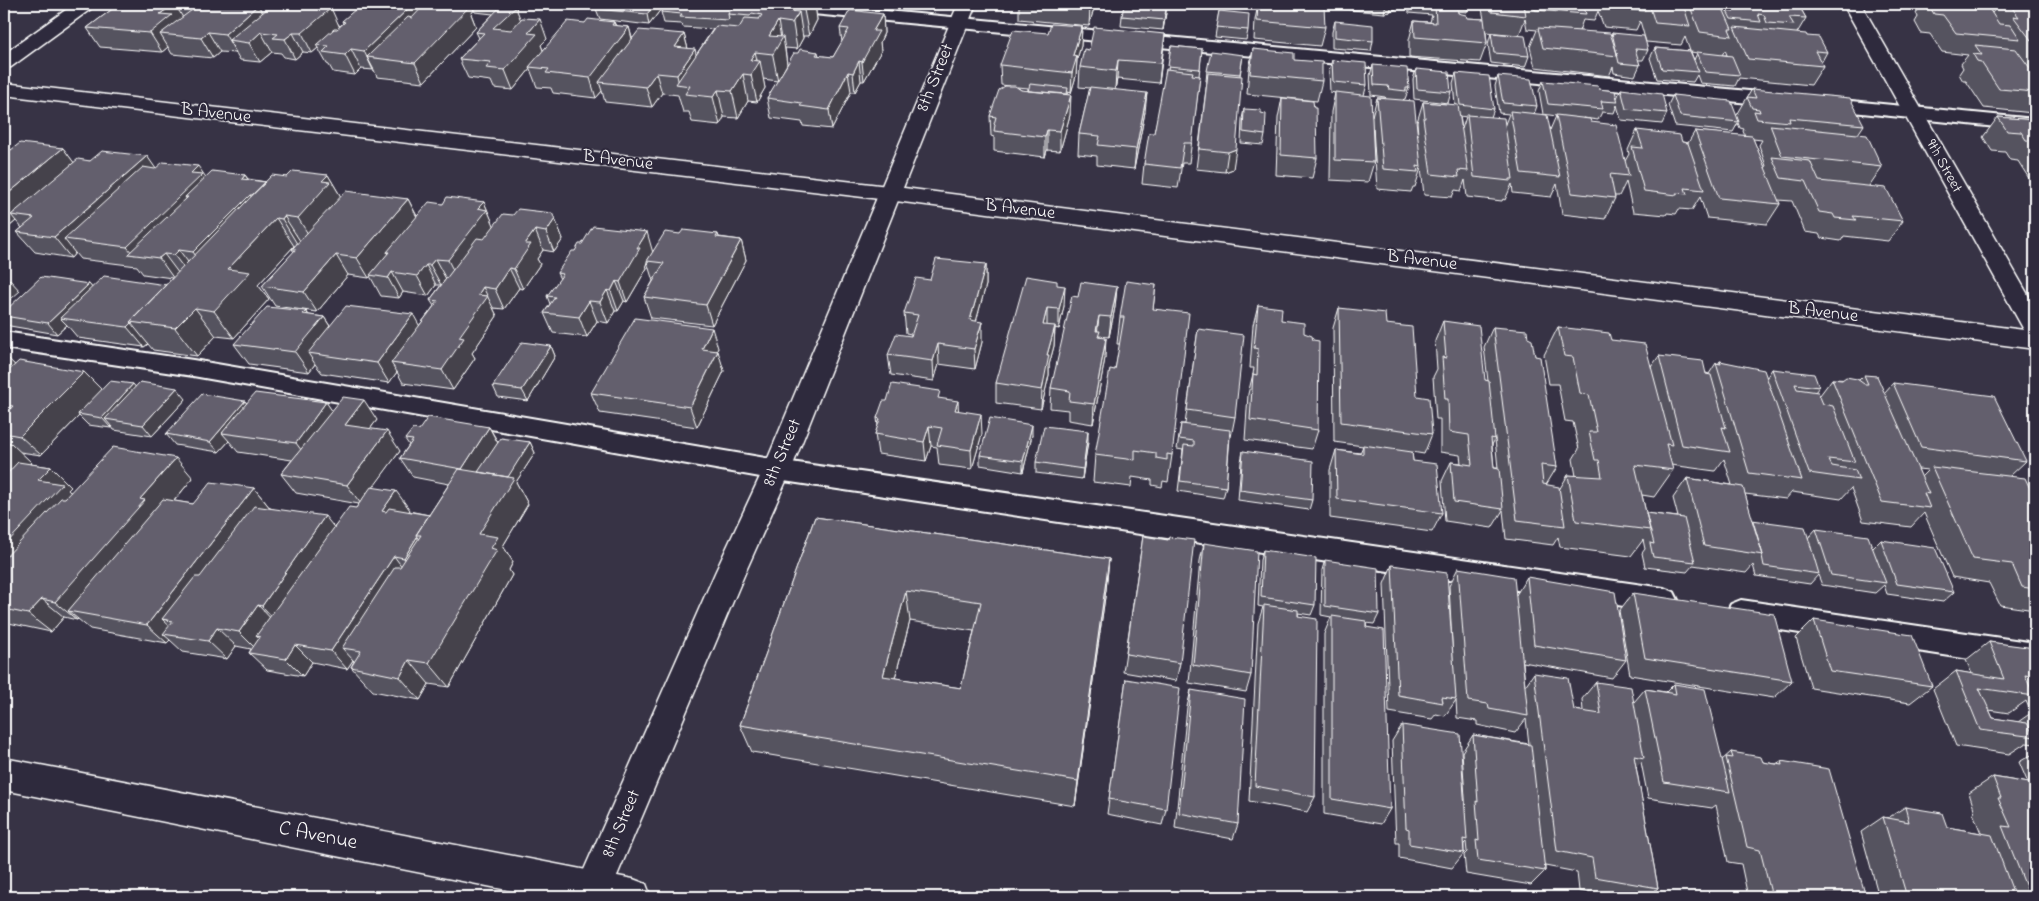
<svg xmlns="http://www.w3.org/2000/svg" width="2039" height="901" font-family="'Indie Flower',sans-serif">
	<rect width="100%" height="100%" fill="#373345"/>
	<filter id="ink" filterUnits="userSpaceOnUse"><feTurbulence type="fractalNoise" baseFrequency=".02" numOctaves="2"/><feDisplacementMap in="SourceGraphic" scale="10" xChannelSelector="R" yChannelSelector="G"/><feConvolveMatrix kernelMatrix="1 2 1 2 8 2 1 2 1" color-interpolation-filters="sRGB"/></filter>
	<g filter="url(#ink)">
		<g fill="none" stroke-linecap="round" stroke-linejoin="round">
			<!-- service casing -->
			<g stroke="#fff" stroke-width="4">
				<path id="service" d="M752,4h59l970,90 7,2 2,4 -2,4 -7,2 -1021,-97 -6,-1z
					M1821,98l214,21v12l-221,-23 -2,-4 2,-4z
					M4,332l189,28 584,100 887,128 10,4 4,8 -4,8 -10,4 -887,-132 -584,-104 -189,-28z
					M1741,600l294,43v26l-294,-45 -10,-4 -4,-8 4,-8z"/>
			</g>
			<!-- minor casing -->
			<g stroke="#fff" stroke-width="3">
				<path id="minor" d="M74,4h21l-3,4 -81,59 -7,2v-15z
					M1843,4h18l174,303v42l-1147,-149 -884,-105v-12l884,103 1136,144z
					M4,758l629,121 13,5 5,13h-109l-538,-107z"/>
			</g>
			<!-- tertiary casing -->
			<g stroke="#fff" stroke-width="3">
				<path id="tertiary" d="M958,4h18l-185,466 -46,103 -137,324h-36l143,-324 48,-103z"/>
			</g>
			<!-- service -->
			<use href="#service" fill="#2f2a3d" fill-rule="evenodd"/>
			<!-- minor -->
			<use href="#minor" fill="#2f2a3d" fill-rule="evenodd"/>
			<!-- tertiary -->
			<use href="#tertiary" fill="#2f2a3d" fill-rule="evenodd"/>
		</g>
		<!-- wall -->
		<path fill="#55525e" stroke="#fff" fill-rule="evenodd" d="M119,4h130l13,8 62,-5 16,19 3,-3 -1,-2 19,-13 24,-3v-1h135l-4,4 4,12 27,19 -6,6 2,5 42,-27 29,-1 2,4 13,1 3,11 52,-4 4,15 8,6 17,-26 -30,-2 -1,-3 -18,-1 -3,-11 5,-8h149l2,16 -8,16h-6v2l-6,11 -12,-1 2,16 11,-11 20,-1 1,4 14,1 9,-15 -2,-14 43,-14 1,19 -4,9 1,9 -17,30h-3l-6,11h-4l-19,37 -29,-3 -1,-4 -31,-4 -4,-20 11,-17 -15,-2 2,9 -8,14 -9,-1 -10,17 -14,-1 -4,8 -28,-3 -3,-10h-6l-5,-17 -16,-2 -10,14 -47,-5 -3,-11 -6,7 -43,-5 -2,-5 -14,-1 -7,-18 -17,21 -19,-2 -3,-7 -23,-3 -9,-19 20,-21 -3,-6 17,-18 -18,-2 -1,-2 -3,4 5,13 -52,55 -47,-5 -3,-7 -13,-1 -6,6 -22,-3 -4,-7 -2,-1 -9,-16 -6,5 -9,-1 -8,7 -11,-2 -3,-4 -9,-1 -12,10 -20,-2 -4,-7 -16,-1 -7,6 -41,-4 -4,-7 -6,5 -62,-5 -13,-19z
			M601,4h63v1l-15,20 -49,-6 -4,-10z
			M838,4h22l-1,2z
			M863,4h40l-3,5 -37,-3z
			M1019,4h76l-6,22 -70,-7z
			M1258,4h42l25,23 -5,19 -66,-6 1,-20z
			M1342,4h56v1h-1l-2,5h-5v2l-6,1 -42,-4z
			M1408,4h61l-2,8 -10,-1 1,2 9,5 17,1 -3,-15h317l8,14 -9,15 10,3 20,16 -6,11 2,3 -12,19 -72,-7 -4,8 -35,-3 -3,-8 -4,7 -36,-3 -7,-21 5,-10 35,3 -5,-14 -4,8 -35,-3 -6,-21 -4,9 -32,-3 -6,-16 -4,10 -11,-1 -4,11 32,5 1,-3 36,17 -5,10h-5l2,5 -5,11 -21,-3 -1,-6 -4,9 -74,-9 -5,-20 7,-17 -10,-1 -2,-10 -6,16 -33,-3 1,11 -7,19 -71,-5v-17l5,-19 16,1 2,-7 -23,-2zM1725,50l2,5h-5zM1691,52l6,1 -3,7z
			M1922,4h64l6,9 7,-9h36v106l-2,3 -49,-5 -18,-27h-3l-4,-7 4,-6 -2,-4 7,-9 -26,-3 -12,-18 -9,-1 -6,-11 3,-5 -2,-4z
			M1219,11l29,19 -2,10 -31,-3z
			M1166,13l-3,17 -42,-4 1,-10z
			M1335,21l38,20 -2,10 -39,-3v-16z
			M1082,26l-1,20 -4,13 -1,17 -5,17 -3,-1 2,23 -10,36 -13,-1 -2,7 -51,-6v-14l-3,-1 -1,-20 20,-30 -9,-1 -1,-20 48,-32zM1017,87l11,1v3l-7,-1z
			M1491,33l38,23 -4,11 -34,-4 -3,-19z
			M1165,34l-6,49 -42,-4 -2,10 30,23 -11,57 -37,-4v-9l-19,-2 1,-20 11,-46 -11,-1 1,-20 9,-17z
			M1171,46l31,3 -3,27h1l-11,87h-7l-4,25 -36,-4 2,-20 10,-31 14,-63z
			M1253,49l41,11 28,21 -5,20 -70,-7 2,-25z
			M1243,55l-3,21 -7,93 -8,3 -29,-3 11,-88h-1l1,-10z
			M1332,60l35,25 -3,10 8,21 5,-18h9l-1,-1 -14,-2 -1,-20 3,-10 36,23 -4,11h-1l-1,1 15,35 -1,-13 6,-20 32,3 -2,-22 3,-10 38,36 -3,8 14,7 4,-10 -10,-1 -4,-27 3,-10 39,30 -3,8 16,16 6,-14 -13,-2 -4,-23 4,-10 56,8 18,9 4,-9 46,24 -5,11 -41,-4 -4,-15 -3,8 -12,-1 -4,8 -14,-2 7,4 34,39 4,-7 -1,-4 9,-20 45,12 6,1 7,-12 50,5 -2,-5 1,-2 -4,-1 -2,-5 -5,9 -58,-6 -7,-21 5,-10 64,20 15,-26 112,36 -6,9 24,33 -13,19 34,35 -15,20 -44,-5 -3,5 -20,-3 -2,-4 -14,-2 -13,-31 -14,-1 2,4 -13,20 -60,-6 -7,-21 -8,13 -13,-1 -3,5 -9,-1 -1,2 -33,-3 -7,-30 -7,14h-5l1,2 -10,21 -43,-5 -5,-30 -6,13 -38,-4 -1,-9 -7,16 -2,-1 -1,2 -35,-4 -2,-17 -4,11 -6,-1 -3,7 -28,-2 -3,-27 -6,19h-2l-2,5 -34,-3 -4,-61 1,34 -6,20 -38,-2 1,-68 4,-19 -5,-1 -1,-21zM1460,116l6,1 -4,12zM1753,139l9,1 -3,5 7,21 -1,2z
			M1416,69l35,23 -3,11 -34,-4 -1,-19z
			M1282,98l35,60 -5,20 -36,-3 2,-57z
			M1244,109l21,26 -2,10 -22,-2 1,-24z
			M1998,117l37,3v68l-17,-27 -8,-1 -5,-8 -13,-1 -9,-14z
			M63,148l11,15 16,-2 57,-5 8,13 51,8 39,-2 3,4 18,3 21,-5 41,-2 13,22 67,2 9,17 26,-12 41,-2 10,24 61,-7 8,20 -9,13 -11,-2 -6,9 3,5 -17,25 -4,-1 -15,21 -11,-1 4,8 -25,37 3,5 -22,32 -50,-7 -6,-11 -8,11 -67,-10 -7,-9 -6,8 -60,-8 -15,-20 72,-33 3,4 15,2 6,9h89l15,-20 -4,-6 11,-15h-5l-8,11 -25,-4 -4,6 -18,-2 -11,-20 -1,2 -21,-3 -31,37 -42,-6 -13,-20 32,-34 -2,-3 3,-3h-1l-36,39 11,14 -35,39 -18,-2 -19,20 -44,-6 -5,-6 -4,3 -66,-9 -11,-13 -10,9 -47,-8 -6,-6v-8l85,-28 3,4 74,-3 6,-7 -29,-4 -6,-8 -57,-7 -5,-6 -4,5 -36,-6 -18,-20 5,-4 -6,-7 -12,10v-82l7,1z
			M2035,196v16l-6,-9z
			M680,234h38l1,3 22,3 5,20 -34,65 -61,-7 -7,-21 9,-16 -6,-19 -1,3 1,3 -20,34 -3,-1 -6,10h-3l-7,12 -11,-2 -10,16 -34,-4 -9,-20 6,-9 -3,-8 13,-17 -3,-6 18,-22 7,-7 71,8z
			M986,264v21l-10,36 6,21 -7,27 -36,-5 -5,17 -43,-6 -3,-20 23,-19v-2l-5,-1 -2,-20 26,-33z
			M1057,285l7,21 -5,23 -4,-1 -1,18 -5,19v10l-8,34 -45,-6v-20z
			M1156,285l-3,24 19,146 -4,27 -5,-1 -1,6 -10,-2v-5l-20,-3 -1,10 -38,-5 2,-27 20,-85 5,-26h-3l3,-27z
			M1117,287l-2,20 -6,30 -10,-1 6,22 -12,66 -25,-4v-10l-18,-2 1,-20 27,-91z
			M1258,305l23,15 23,13 14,97 -6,19 -67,-9 3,-46 5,-20 1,-6h-4l3,-43z
			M1339,308l47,16 31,72 15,38 -8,20 -12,-2 1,9 29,52 -10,19 -102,-14v-48l6,-20 24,3 3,-7 -29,-4 -1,-114z
			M1443,321l42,59 3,1 -4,-34 9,-20 35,11 7,18 22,111 -11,18 13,5 9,-15 8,1 -3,-17 6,-10 -6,-27 -8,-1 -7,-37h-9l-5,-29 14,-28 53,13 40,27 8,-11 50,18 7,-11 2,1 2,-3 47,16 5,-8 47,18 -4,5 5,3 12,-16 27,1 5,-5 20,18 9,-10 133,78 -16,15 25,23v111l-35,-5 -11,-22 -37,-6 -28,-64 -13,14 -48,-6 -12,-33 -10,11 -49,-7 -6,7 -41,-5 7,26 56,18 8,-9 57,19 8,-8 73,52 -11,10 -56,-8 -3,-9 -9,8 -53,-8 -4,-10 -8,9 -54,-8 -3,-11 -7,8 -53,-8 -6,7 -42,-5 -3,-14 3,-4 -2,-9 -12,16 -71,-9 -2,-10 -5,8 -47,-6 -3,-29 -11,18 -47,-7 -3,-40 9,-19 10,1 -1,-8 -20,-3v-33h-4l-3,-42 4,-8 -2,-28zM1495,439l3,29h-4l-2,-23zM1724,459l8,26 -45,-7 -14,20 5,19 -32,-4 -4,-18 12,2 19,-27 -2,-5 44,6zM1918,469l10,1 -7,7z
			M1198,329l37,88 -4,20h-1l-4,50 -3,11 -45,-7 5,-41 -6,-1 4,-25h4z
			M551,346l4,10 -27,45 -30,-4 -5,-11z
			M718,348l-1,2 7,21 -27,56 -97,-14 -9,-20z
			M4,357l11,8 86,25 32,-6 2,3 51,12 -34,37 -38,-6 -2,-3 -1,1 -23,-3 -9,-9 -38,39 -21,-3 12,11 -2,1 21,3 20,20 -3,3 2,2 123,-14 -19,23 19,3 61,-16 16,20 64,19 22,-19 3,-4 -63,-11 -15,-19 11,-14 -54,-8 -9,-11 -10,11 -44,-7 -9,-11 79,-33 2,2 79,-1 5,8 46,10 -7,9 30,22 -27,36 37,23 -1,1 20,4 20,-31 -36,-7 -13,-19 9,-13 -4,-6 14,-9 70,-3 9,15h32l5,11 -19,29 12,22 -25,42 10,16 -4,8 3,5 -63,112 -20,-3 -9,16 -47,-9 -22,-24 3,-6 -1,-1 -6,9 -35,-7 -9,14 -36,-6 -18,-17 2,-4 -15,-3 -9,13 -44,-7 -13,-12 -3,3 -77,-14 -12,-10 -1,1 -13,-3 -13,15 -47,-10z
			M940,399l19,12 23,23 -10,35 -33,-4 -2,-18 -6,-1 -5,15 -48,-7 -3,-20 3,-8 -1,-8 10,-17z
			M1032,435l-9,37 -43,-7v-10z
			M1088,442l-6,37 -46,-6v-11z
			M1243,451l69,49 -3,10 -71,-10 3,-38z
			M815,517l294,42 -3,31 -31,216 -323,-54 -12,-27zM910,621l64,10 -13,57 -66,-10z
			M1143,536l37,127 -4,18 -53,-9z
			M1204,543l47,132 -5,17 -57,-9 11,-122z
			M1263,550l52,55 -4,10 -13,-2 17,184 -8,15 -58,-11 9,-178 5,-16 -5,-1 2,-46z
			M1325,560l54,54 -5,10 -8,-1 24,186 -9,15 -57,-10v-180l7,-17 -10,-2 1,-45z
			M1392,565l61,96 -4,-75 9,-18 58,27 11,-18 99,83 -14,18 -89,-16 2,24 9,-13 40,37 9,1 -1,-12 14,-17 38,20 11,-13 21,3 8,-8 48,76 9,-8 32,10 13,2 5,-3 85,136h-118l-7,-33 -13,-2 -12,-57 -4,3 -64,-10 -7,-36 -5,5 22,121 -11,9h-33l-35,-6 -2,-19 -32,-6v5l-14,14 -65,-11 -2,-19 3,-3 -1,-10 -2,2v9l-12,15 -53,-10v-15h-3l-4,-102 10,-16 64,89v-1l-4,-61 11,-17 56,9 -3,-25 -11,14 -38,-8v-4l-20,-3 -1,-18 -11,16 -9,-2 -4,5 -43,-7 -5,-128z
			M1633,593l159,88 -18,17 -144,-23 -11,-64z
			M1814,620l118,66 -22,17 -99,-15 -15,-50z
			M1989,642l46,7v95l-9,-1 -17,11 -53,-8 -23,-57 23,-18 16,3 -6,-14zM2026,701l5,12 -13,9 -25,-4 -4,-8 20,3z
			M1126,679l40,130 -4,16 -55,-11z
			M1191,690l47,134 -5,15 -58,-11 12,-121z
			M2033,754h2v143h-156l-18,-65 22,-15 5,1 17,-11 42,20 34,6 -8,-20 2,-1 -6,-19 24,-16 35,6 -9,-21z"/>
		<!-- shaded-wall -->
		<path fill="#45424c" stroke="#fff" d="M174,4h1l11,19 -26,11 8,13 -6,5 -12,-19 10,-19z
			M189,4h28l-18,20 -11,-19z
			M308,4h14l4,8 5,-4 9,20 -24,17 2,3 -6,5 -10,-20 4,-28z
			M413,4h12l5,11 -63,42 7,13h-1l-9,-19z
			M454,4h18l2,6 -3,4 5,13 -52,55 -9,-19 37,-57z
			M506,4h14l-4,4 7,18 -23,22 -7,-20 12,-22z
			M655,4h9v1l-15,20 -2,-11z
			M808,4h7l2,16 -8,16 -5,-26z
			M900,4h3l-3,5z
			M1090,4h5l-6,22 1,-19z
			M1167,4l-1,9 -3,17 1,-10z
			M1386,4h6l-2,8 -6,1z
			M258,5l11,19 -40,16 7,13 -11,-19z
			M793,8l2,11 4,-7 4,26 -6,11 -6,-38z
			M883,14l1,19 -4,9 1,9 -17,30 -2,-19 11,-31z
			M540,19l7,20 -6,6 3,8 -15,14 1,2 -17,21 -8,-20 23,-37z
			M778,21l3,18 2,-2 4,27 -9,17 -9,-45z
			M614,22l6,17 9,-12 5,20 -35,35 3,9 -6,7 -6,-20 22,-53z
			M1082,26l-1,20 -4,13 -1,17 -5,17 2,-38z
			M208,32l12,20 -7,6 -12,-20z
			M261,32l11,20 -12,10 -11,-19z
			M293,33l10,19 -8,7 -10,-20z
			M684,34l5,19 -14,-6z
			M1165,34l-2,19 -4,30 2,-20z
			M351,49l10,20 -6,6 -10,-20z
			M695,49l4,20 -20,16 -2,-10z
			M755,52l3,12 2,-3 5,27 -8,14 -6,-27 -1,-15z
			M1118,60l-1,19 -2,11 1,-19z
			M859,61l2,20 -6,11 -2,-19z
			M848,72l3,20 -19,37 -3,-19z
			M656,73l6,20 -10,14 -6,-20z
			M743,74l5,27 -10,17 -6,-27z
			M718,90l6,27 -4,8 -7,-28z
			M1147,93l-2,19 -11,57 2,-20z
			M1071,95l-1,20 -10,36v-20z
			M1047,130v20l-2,7v-20z
			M63,148l15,20 -67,47 5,6 -12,10v-34z
			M1236,149l-3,20 -8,3 3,-20z
			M147,156l14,20 -97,63 11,14 -4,5 -17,-21z
			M198,166l14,20 -24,11h-3l12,17 -63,41 -7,-8 64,-74z
			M245,175l11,17 -14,-13z
			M328,175l16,27 -29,43 -17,-27 24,-37z
			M250,195l13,20 -55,57 -15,-20z
			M408,199l10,20 -29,33h-2l1,3 -19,23 -12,-20z
			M484,202l12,28 -38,50 -10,-20 30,-52z
			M284,216l18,28 -3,3 -17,-28z
			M276,218l18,28 -36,39 11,14 -35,39 -20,-27 14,-42z
			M555,219l8,20 -9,13 -8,-20z
			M535,230l8,20 -6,9 3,5 -17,25 -9,-20 11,-25z
			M647,232l6,21 -6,8v1l-1,3 1,3 -20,34 -7,-20 17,-34z
			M741,240l5,20 -34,65 -6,-20z
			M179,250l15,20 -5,5 -15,-20z
			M164,254l15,20 -5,5 -15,-21z
			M336,255l12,20 -31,37 -13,-20z
			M435,259l11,20 -5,6 -11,-20z
			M986,264v21l-15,55 -1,-20z
			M426,265l10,20 -8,11 -11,-20z
			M509,268l10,20 -15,21 -9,-20z
			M392,272l11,20 -4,6 -11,-20z
			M10,280l10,11 -16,14v-19z
			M616,281l8,20 -6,10 -7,-20z
			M89,284l9,11 -38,23 7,7 -10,9 -9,-11z
			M1065,286l-1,20 -5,23v-20z
			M483,287l14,29 -25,37 3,5 -22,32 -11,-20 36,-75z
			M1117,287l-2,20 -6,30 2,-20z
			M607,290l8,21 -7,12 -8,-21z
			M589,301l8,20 -10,16 -8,-20z
			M195,308l21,28 -19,20 -22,-28z
			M1047,308v20l-4,-3z
			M306,311l10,16 8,-10 13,20 -29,16 7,11 -6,8 -14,-20 8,-38z
			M413,314l11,20 -33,29 6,9 -8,11 -12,-20z
			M1099,316l-2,20 -1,-5z
			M982,322v20l-7,27 -1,-20z
			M131,323l17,21 -4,3 -17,-20z
			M1055,326l-1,20 -5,19v10l-8,34 1,-19 5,-35z
			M712,328l6,20 -10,21 -6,-20z
			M1106,338l-1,20 -12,66 1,-20z
			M938,344l1,20 -5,17 -1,-20z
			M551,346l4,10 -27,45 -6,-11z
			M718,351l6,20 -27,56 -7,-20z
			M8,358l19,20 -23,23v-39z
			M84,372l19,19 -25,23 1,2 -38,39 -21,-19z
			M133,384l9,11 -37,24 7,8 -1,1 -9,-10z
			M177,388l9,11 -34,37 -9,-11z
			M364,400l13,20 -19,24 -13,-19z
			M245,401l8,11 -31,21 7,8 -10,11 -9,-10z
			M958,401l1,20 -4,-11z
			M326,402l14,20 -30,40 -14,-19z
			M981,414l1,20 -10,35 -1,-19z
			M1032,425v10l-9,37v-11z
			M929,426l2,20 -5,15 -2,-19z
			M489,427l11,20 -21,32 -17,-10z
			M387,431l13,20 -39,53 -14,-19z
			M1088,431v11l-6,37 1,-10z
			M530,442l5,11 -19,29 12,22 -25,42 10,16 -4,8 3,5 -63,112 -20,-24 50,-129 24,-51z
			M11,443l21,20 -28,28v-41z
			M176,458l17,20 -32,38 -93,95 10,8 -1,1 -22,-18 85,-103z
			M51,467l20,20 -3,3 14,13 -78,87v-44l34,-66z
			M254,488l16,20 -97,113 -11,-2 14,13 -13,2 7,6 -3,3 -20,-18z
			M396,491l14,19 -14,20 -14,-19z
			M325,516l15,19 -61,89 -17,-18z
			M417,537l13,19 -13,20 -13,-18z
			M394,556l14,19 -66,73 11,12 -6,9 -16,-18z
			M1109,559l-3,31 -31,216 3,-25z
			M906,591l4,30 -22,83 -5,-28z
			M42,599l22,18 -13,15 -23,-18z
			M258,605l17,18 -15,14 -4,-1 7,6 -6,8 -18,-18z
			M217,628l19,18 -9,13 -19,-18z
			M295,645l17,17 -9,14 -17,-17z
			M409,660l20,24 -9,16 -20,-23z"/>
		<!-- building -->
		<path fill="#635f6d" stroke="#fff" fill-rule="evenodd" d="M119,4h55l-14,10 12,1 -22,18 -63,-5z
			M200,4h46l12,1 -33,29 -17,-2 -7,6 -41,-4z
			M273,4h35l-2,1 25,3 -29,25h-9l-8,6 -12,-1 5,-4 -17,-2 -12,11 -20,-3z
			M365,4l20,1v-1h28l-49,47 -13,-2 -6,6 -22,-3 6,-6 -13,-1 18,-16h3l8,-7 -3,-1 15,-13h4z
			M425,4h29l-2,2 16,2 -53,55 -48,-6 41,-40 4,1z
			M489,4h17l-1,1z
			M601,4h54l-8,10 -51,-5z
			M666,4h69l-7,10 1,5 -1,1 -48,-3 2,-3 -21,-2z
			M735,4h73l-4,6 -11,-2 -2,3 8,1 -7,11 -14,-2 -9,15 14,1 -10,17 -18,-2 -5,8 10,1 -9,14 -8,-1 -11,17 -14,-1 -5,7 -28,-3 5,-8 -14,-2 40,-58 23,2 6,-10 14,1 3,-4 -10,-2 -2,3 -22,-2z
			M1061,4h29v3z
			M1124,4h43l-3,16 -42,-4z
			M1258,4h39l27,2 1,21 -68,-6z
			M1491,4h33l2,12 -34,-4z
			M1533,4h50l3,10 -51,-4z
			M1611,4h31l2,7 -32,-3z
			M1649,4h34l7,22 -35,-3z
			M1689,4h32l11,25h-3l3,7 -32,-4z
			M1730,4h68l8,14 -17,-1 5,8 -27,-2 -3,-8 -6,-1 3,8 -30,-3 -4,-8 7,1z
			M1928,4h58l13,20 12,1 9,14 -64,-6 -13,-18 -9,-1z
			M2009,4h26v36h-4l-18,-24 6,1z
			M502,5l14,2 -23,21 18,2 11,-12 18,1 -12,14 9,1 -32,36 -19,-2 5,-6 -32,-3 25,-26 -8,-1z
			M1435,5l22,2 1,6 8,2 1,3 17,1 3,24 -72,-6 -1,-16 22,2z
			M850,10l33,4 -10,17h6l-17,31 -3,-1 -6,12 -5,-1 -19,38 -29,-4 2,-3 -35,-5 27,-45h4l2,-4 18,3 -2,3 17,2 16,-28 -9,-1z
			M1219,11l30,3 -1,16 -32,-3z
			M588,19l26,3 -2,3 17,2 -39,51 -44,-5 3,-4 -20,-2 39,-46 17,2z
			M1335,21l38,4v16l-38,-4z
			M1051,24l31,2 -9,29 4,1 -5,17 -72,-8 13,-35 35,3z
			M1094,27l71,7 -4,29 -43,-3 -2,11 -36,-4 4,-18 5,1z
			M1734,27l72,7 1,2 12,1 8,15 -12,-1 8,15 -75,-7z
			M1538,28l72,5 8,23 -75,-8z
			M639,30l45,4 -9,13 20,2 -18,26 -21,-2 -10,14 -47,-5z
			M1491,33l34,3 4,20 -35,-3z
			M1612,33l32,3 4,14 -13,-1 5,16 -21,-2z
			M1975,45l41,4 19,26v17l-36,-3 -18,-27 -4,-1 -4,-7 9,1z
			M1171,46l31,3 -2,20 -32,-3z
			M1655,48l35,3 9,21 -37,-3z
			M1253,49l41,4v7l28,2v19l-72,-7z
			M1211,51l32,4 -3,19 -33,-3z
			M1697,52l35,4 8,19 -35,-3z
			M1332,60l34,3 1,22 -34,-3z
			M1373,65l34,3 2,20h-3v3l-17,-2 -1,-3 -14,-1z
			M1166,69l27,3 -1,3 8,1 -8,67h-8l-4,25 -36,-4 5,-31h5z
			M1416,69l33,3 2,20 -34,-3z
			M1208,73l34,3 -6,73 -8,3 -29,-3z
			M1456,73l33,3 5,33 -34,-4z
			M1498,76l33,3 6,27 -34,-3z
			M1543,81l55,5 1,3 16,2 3,11 -17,-1 2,8 -55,-5z
			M1030,84l38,4 -1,6 -39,-3z
			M1005,86h10l6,4 50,5 -11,36 -13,-1 -2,7 -51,-6 1,-6 -1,-1 2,-7 -6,-1 9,-26z
			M1090,87l57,6 -11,56 -38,-4 2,-9 -21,-2z
			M1621,89l41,5 5,19 -41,-4z
			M1752,89l98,9 14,27 -75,-7 1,4 -33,-3 -3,-8 6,1 -1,-3 -7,-1 -5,-11 9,1z
			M1335,92l36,4 3,66 -39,-2z
			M1673,95l58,6 8,21 -59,-6z
			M1282,98l31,3 1,7h2l1,50 -36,-3z
			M1377,98l37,3 7,66 -4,-1 1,6 -35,-3z
			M1423,102l35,3 10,66 -10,-1 1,7 -28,-3 -8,-56h2z
			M1244,109l17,1v3l5,1 -1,21 -22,-3z
			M1510,111l37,4 13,62 -39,-4z
			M1467,115l37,3 9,61h-3v2l-36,-4z
			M1556,115l34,4 1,3 25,3 13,51 -19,-2 5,24 -43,-5z
			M1998,117l37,3v23l-1,-2 -8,-1 -5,-8 -14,-1z
			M1770,125l97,10 15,32 -100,-11z
			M1637,130l43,5 2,7 6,1 16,47 -19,-2 2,6 -11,-1 1,2 -33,-4 -12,-44 11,1z
			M1695,131l57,5 28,68 -61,-6z
			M20,143l43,5 -59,49v-48l7,1z
			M102,151l45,5 -93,81 -37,-5 17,-14 -23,-3 67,-56 12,2z
			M1772,157l38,4 9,20 67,7 17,33 -50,-5 3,4 -21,-2 -2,-4 -14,-2 -14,-31 -24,-3z
			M163,162l35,4 -7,7 12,1 -76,73 -63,-8 79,-72 12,2z
			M212,171l33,4 -3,4 24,3 -14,13h-2l-57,57 -14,-2 -5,5 -10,-1 -5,4 -31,-4 60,-57h-3z
			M293,171l35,4 -6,6 8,1 -32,36 -14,-2 -2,3 -6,-1 -48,51 22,3 -36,39 -19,-3 -20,20 -45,-6 142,-147 15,2z
			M346,191l62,8 -51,59 -21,-3 -32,37 -42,-6 34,-37h-4z
			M447,197l37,5 -6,6 9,2 -39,50 -13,-1 -5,6h-4l-9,11 -25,-4 -4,6 -18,-3 19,-23h-2l42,-50 14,2z
			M518,209l34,4 3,6 -9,13 -11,-2 -10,14h6l-17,25 -5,-1 -14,21 -12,-2 -5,8 10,1 -29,41 5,1 -22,32 -51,-7 47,-62 -8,-1 47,-62 7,1 19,-25 10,1z
			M593,226l54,6 -10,16h3l-20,34 -4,-1 -5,10 -4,-1 -7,12 -11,-1 -10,16 -35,-4 11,-16 -8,-1 16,-22 -6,-1 15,-22h3l4,-7h3z
			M683,230l35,4 -2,3 25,3 -35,65 -62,-8 20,-34 -17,-2 18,-29 15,2z
			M936,259l50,5 -16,56 12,2 -8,27 -36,-5 -5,17 -45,-6 8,-21 15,2 7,-21 -14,-2 12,-35 14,2z
			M104,276l62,9 -36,37 1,1 -4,4 -67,-9z
			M1026,276l31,5v4l8,1 -6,23 -12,-1 -4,17 12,1 -8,29h2l-7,35 -46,-7z
			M41,277l48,7 -41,39 -44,-7v-4z
			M4,279l6,1 -6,6z
			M1126,281l30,4 -3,24 36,4 -17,142 -5,-1v6l-11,-2v-5l-21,-3v10l-40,-5 15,-86 5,1 9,-53h-4z
			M1081,282l36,5 -6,30 -12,-1 -3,15h4l-2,6 8,1 -12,66 -25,-3 1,-10 -19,-3 21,-92 6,1z
			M1258,305l24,3 -1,12 23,3v10l8,3 1,4 6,1 -1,89 -68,-10 3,-46 4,1 1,-26 -4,-1z
			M346,306l67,8 -36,49 -69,-10z
			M267,307l39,4 -3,3 21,3 -29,35 -61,-8z
			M1339,308l46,5 1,11 26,3 5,69 12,2 3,36 -91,-12z
			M635,318l77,10 -10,21 16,2 -28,56 -99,-14z
			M1443,321l36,5 6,54 4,1 6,58 -4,-1 3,30 5,1 4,40 -49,-7 -3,-40 21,3 -3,-30 -20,-3 -1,-33h-3l-3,-42 4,1z
			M1493,327l34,3 1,8 4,2 3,16 5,1 17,110 -16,-2 2,19 16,3 6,39 -48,-6z
			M1558,327l51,6 2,7 34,4 27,101 -6,-1 7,26 -38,-5 15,65 -74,-9 -8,-46 34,2 -3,-17h-4l-6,-28h8l-8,-37 -9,-2 -7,-36 -9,-1z
			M1198,329l46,6 -9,82 -48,-7z
			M522,342l29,4 -29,44 -29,-4z
			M1659,356l44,5 3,13 5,1 15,53 -4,-1 8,25 -48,-7z
			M4,357l4,1 -4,4z
			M19,361l65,11 -64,64 -16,-3v-17l9,-10 -9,-1v-30z
			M1720,361l44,9 38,110 -53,-7 -33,-110 5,1z
			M1772,369l42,5 5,13 -24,-3 2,5 21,3 5,12 10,2 22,56 -27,-3 4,7 23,4 4,10 -50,-7z
			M1864,375l13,1 52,118 -5,-1 6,15 -48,-6 -50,-123 10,1 4,-3 11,2 7,5h4z
			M110,381l23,3 -31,34 -24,-4z
			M140,382l37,6 -34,37 -38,-6z
			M1893,383l101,13 32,65 -105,-14z
			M892,384l48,7 -2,7 20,3 -3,9 26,4 -10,36 -34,-5 5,-17 -13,-2 -5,16 -49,-8 5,-15 -3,-1 6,-17h4z
			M255,393l71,9 -30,41 -74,-10z
			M202,394l43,7 -35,41 -44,-8z
			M343,397l21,3 -19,25 42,6 -40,54 -66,-11z
			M428,417l61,10 -27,42 -62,-11 13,-18 -8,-1 8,-10 6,1z
			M990,418l42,7 -9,36 -43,-6z
			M1181,424l49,6 -4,57 -46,-6 4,-36 10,1v-5l-15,-2z
			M1044,426l44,5 -5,38 -47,-7z
			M501,438l29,4 -22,35 -30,-5z
			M4,442l7,1 -7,7z
			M1363,445l49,7 1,9 24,3 5,49 -105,-14 -1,-49 27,4z
			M113,447l63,11 -36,41 5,1 -90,102 -13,-3 -14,15 -24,-5v-50l57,-61h4z
			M1243,451l70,10 -1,39 -72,-10z
			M18,462l33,5 -13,13 24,4 -58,62v-69z
			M1932,467l93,11 10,21v90l-13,-2 -10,-23 -39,-5z
			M459,469l55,9 -35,56 19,3 -7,11 6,2 -68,113 -20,-3 -9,17 -49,-10 10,-16 -19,-3 53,-81h5l21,-32h-5z
			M1687,478l56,9 20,68 -59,-9z
			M211,482l43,6 -107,137 -79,-14 95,-112 30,5z
			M371,487l25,4 -14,20 4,1 3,-4 40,7 -13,20 1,2 -13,21 -10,-2 -63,95 -36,-6 -9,14 -37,-6 11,-16 -4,-1 93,-129 7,1z
			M254,506l71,10 -63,90 -4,-1 -19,27 -22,-4 -9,13 -45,-7 10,-13 -11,-2 33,-42h5z
			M1646,513l38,5 11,44 -42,-5 -3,-14 4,1z
			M815,517l294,42 -31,222 -338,-56zM906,591l75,11 -20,86 -78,-12z
			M1752,520l53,7 14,47 -55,-8 -2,-10 1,-1z
			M1816,529l52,7 18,47 -55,-8z
			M1143,536l25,4 1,-3 25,3 -14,123 -54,-9z
			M1881,540l54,8 19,44 -57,-8z
			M1204,543l53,8 -6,124 -58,-10z
			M1263,550l53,8 -1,47 -54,-8z
			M1325,560l53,8 1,46 -54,-8z
			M1392,565l55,8 9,126 -14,-2 1,6 -45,-8z
			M1458,568l56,9 14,139 -39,-7 -1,-5 -20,-3z
			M1527,577l88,15 11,68 -92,-15z
			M1633,593l141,21 18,67 -147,-23z
			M1264,605l34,5v6l19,3 -2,178 -60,-11z
			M1332,616l34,5v6l18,3 6,179 -58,-10z
			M1814,620l98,15 20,51 -102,-15z
			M1989,642l46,6v29l-10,-2 9,21 -55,-8 14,30 34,5 8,14 -55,-7 -24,-59 48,8z
			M1534,673l34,5 6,32 27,4 -5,-32 35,5 13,71 -10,-2 24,132 -63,-11 -3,-19 -35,-7z
			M1126,679l54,9 -14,121 -57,-10z
			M1674,684l31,5 25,103 -66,-10 -19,-93 31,5z
			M1191,690l54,9 -7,125 -59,-11z
			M1402,725l58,9 7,106 -4,-1 1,14 -55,-9v-15l-3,-1z
			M1473,735l58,10 14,126 -67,-11 -2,-20 3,1 -3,-40 2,1z
			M1731,752l30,5 2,5 19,3 -1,-4 48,8 37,128h-94l-12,-47 -13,-3 -21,-90 7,1z
			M1993,777l41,7 1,2v111h-5l-28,-71 9,1 -13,-29h3z
			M1905,807l37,6 5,14 45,8 23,62h-108l-24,-80 26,5z"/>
	</g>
	<g text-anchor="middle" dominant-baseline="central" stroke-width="4" stroke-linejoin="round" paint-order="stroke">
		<!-- far-street labels -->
		<g font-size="15" fill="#fff" stroke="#2f2a3d">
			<text transform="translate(1944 166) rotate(61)">9th Street</text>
		</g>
		<!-- street labels -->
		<g font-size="18" fill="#fff" stroke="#2f2a3d">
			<text transform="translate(936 78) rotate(-68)">8th Street</text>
			<text transform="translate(216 114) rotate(7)">B Avenue</text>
			<text transform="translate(618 161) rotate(7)">B Avenue</text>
			<text transform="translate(1020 210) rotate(7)">B Avenue</text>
			<text transform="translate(1422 261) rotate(7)">B Avenue</text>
			<text transform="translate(1823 313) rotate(7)">B Avenue</text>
			<text transform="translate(783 453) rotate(-67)">8th Street</text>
			<text transform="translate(622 824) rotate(-67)">8th Street</text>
		</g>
		<!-- near-street labels -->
		<g font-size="21" fill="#fff" stroke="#2f2a3d">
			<text transform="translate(318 836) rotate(11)">C Avenue</text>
		</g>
	</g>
	<!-- margin -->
	<rect width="2039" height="901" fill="none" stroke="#2f2a3d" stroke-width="20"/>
	<rect x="10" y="10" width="2019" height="881" fill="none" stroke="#fff" stroke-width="2" filter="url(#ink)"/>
</svg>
